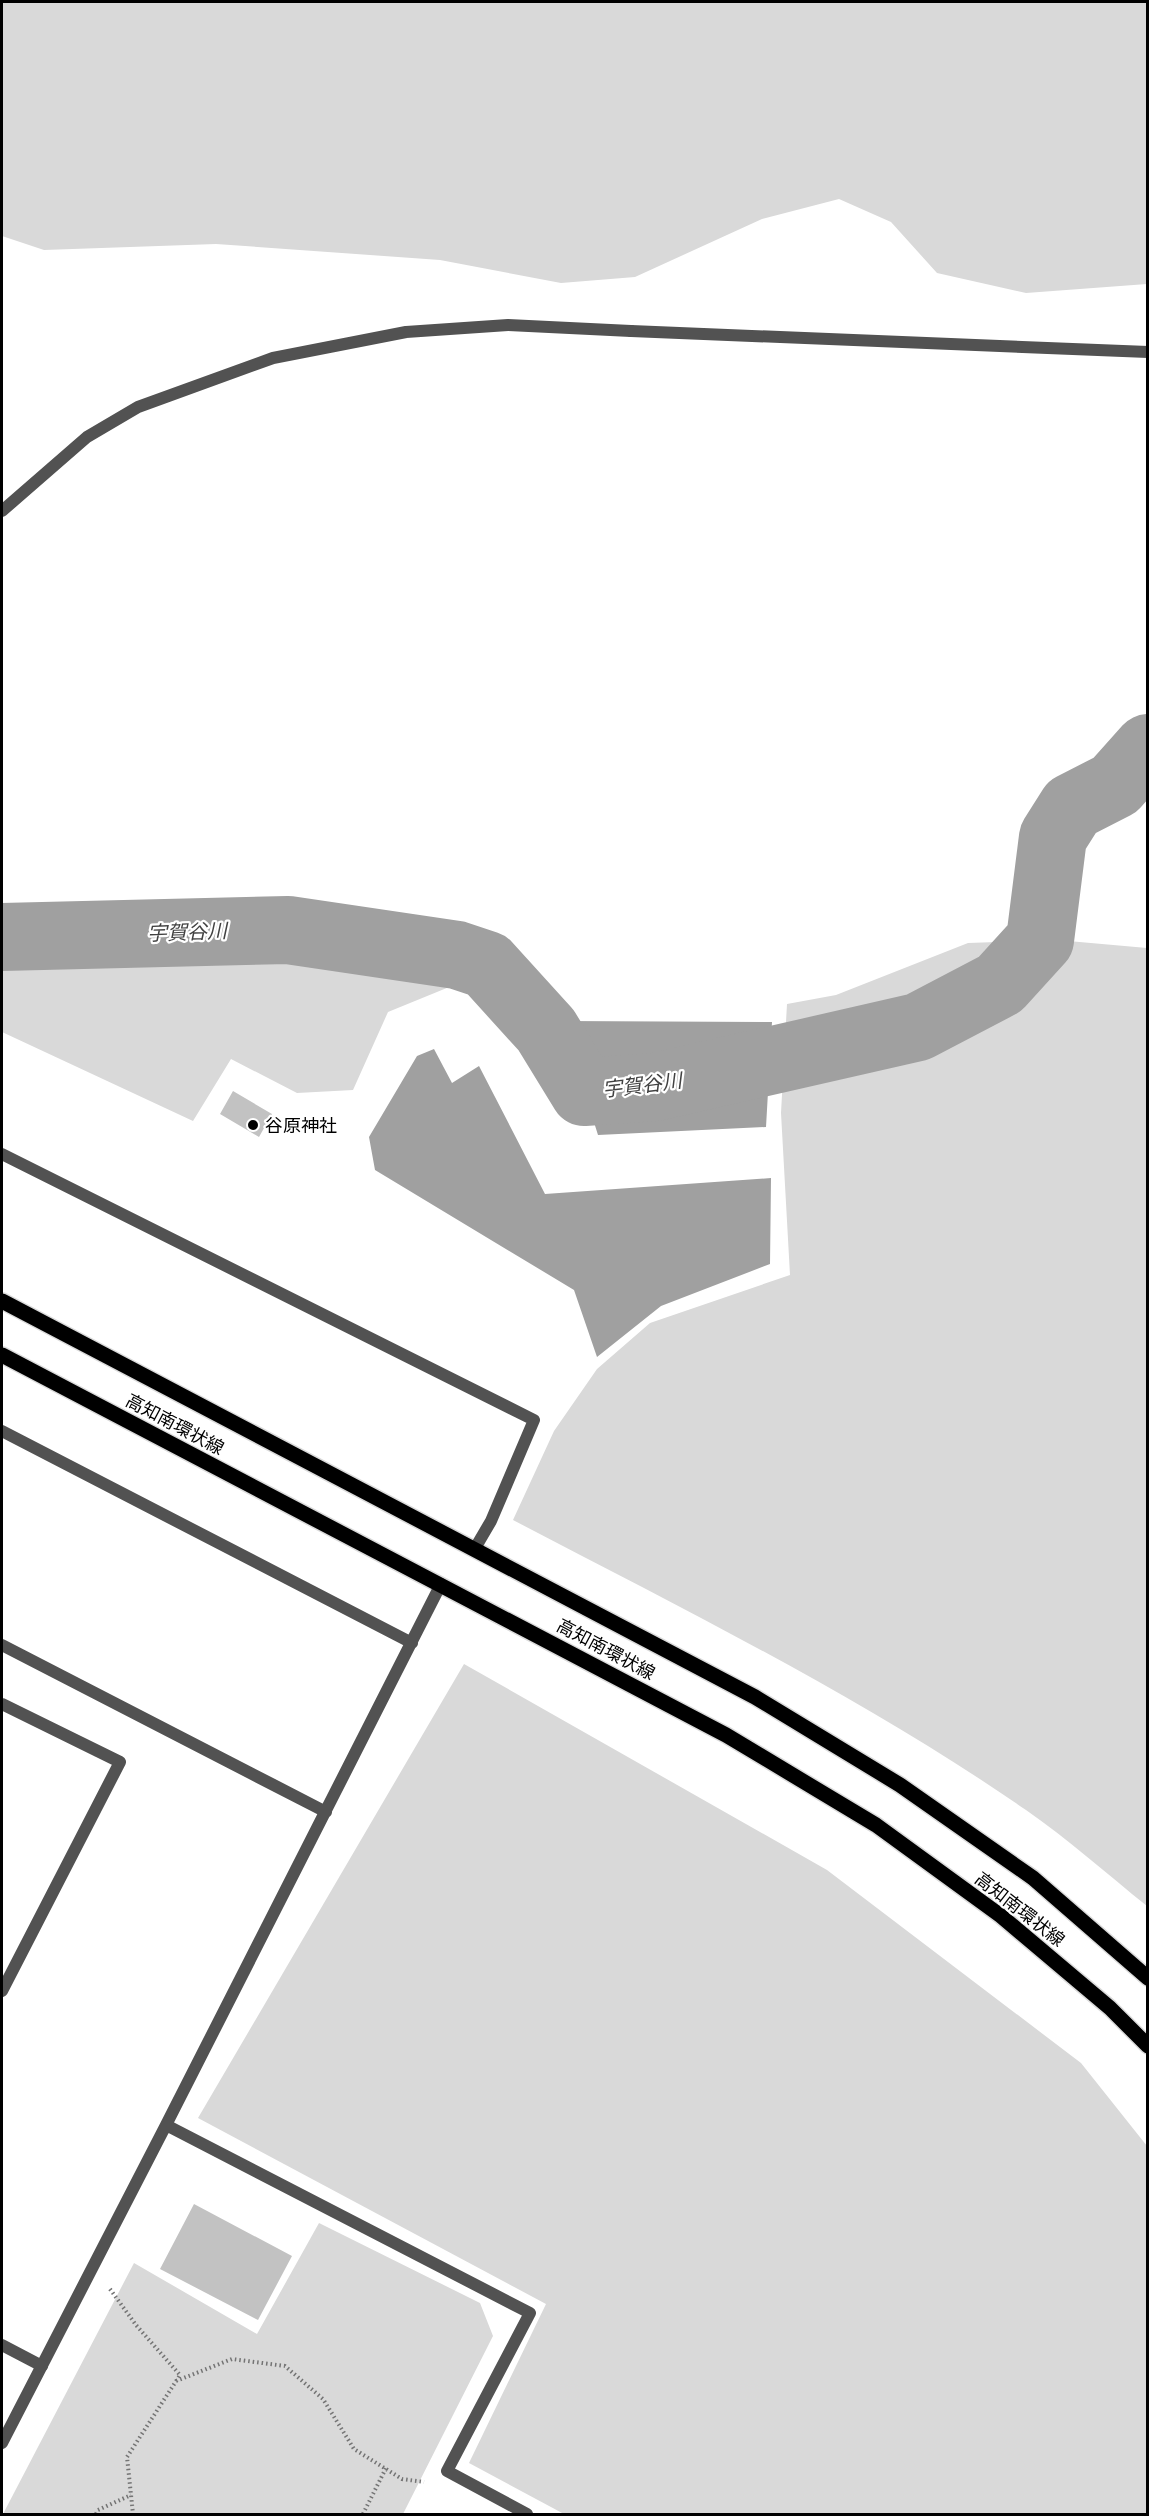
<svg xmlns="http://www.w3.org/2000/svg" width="1149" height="2516" font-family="'Roboto Condensed','Noto Sans JP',sans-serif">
	<rect width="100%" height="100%" fill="#fff"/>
	<!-- green -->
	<path fill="#d9d9d9" d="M2,2h1145v282l-121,9 -89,-20 -46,-51 -52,-23 -77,20 -127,58 -74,6 -121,-23 -224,-16 -172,6 -42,-14z
		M1057,940l90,8v958c-40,-32 -79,-67 -121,-96 -162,-112 -339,-199 -513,-290l41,-89 43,-62 53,-46 140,-48 -9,-162 6,-109 49,-9 132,-52z
		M265,948l175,20 19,15 -71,29 -35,78 -56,3 -66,-34 -38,62 -191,-89v-83z
		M464,1664l363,206 254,193 66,83v368h-583l-95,-51 77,-159 -348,-186z
		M319,2223l161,80 13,33 -90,178h-400l131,-251 123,71z"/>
	<!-- water -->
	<path fill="#a0a0a0" d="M562,1021l210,1 -6,105 -168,8z
		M434,1049l18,34 27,-17 66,128 226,-16 -1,86 -109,42 -64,51 -23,-67 -199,-120 -6,-33 48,-81z"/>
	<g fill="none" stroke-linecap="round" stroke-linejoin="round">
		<!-- river -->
		<path stroke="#a0a0a0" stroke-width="68" d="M2,937l286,-7 169,25 30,10 59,65 38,62 71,-5 263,-60 82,-43 40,-44 13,-103 19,-30 43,-22 33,-37"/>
	</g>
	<!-- building -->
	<path fill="#c2c2c2" d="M233,1091l39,23 -13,23 -39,-23z
		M194,2204l98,52 -34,64 -98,-51z"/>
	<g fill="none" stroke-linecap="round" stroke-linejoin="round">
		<!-- primary casing -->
		<g stroke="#dbdbdb" stroke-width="18">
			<path id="primary" d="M2,1301l753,396 145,88 133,93 115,100
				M2,1355l724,380 150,90 125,91 109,92 38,38"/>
		</g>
		<!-- path -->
		<path stroke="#747474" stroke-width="4" stroke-dasharray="1.5 3" stroke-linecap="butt" d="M110,2289l26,36 44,50 -53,82 6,57
			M176,2381l56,-22 53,7 38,33 31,50 48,30 22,3
			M96,2514l2,-4 33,-15
			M363,2514l23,-46"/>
		<!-- minor -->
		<path stroke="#525252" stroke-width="12" d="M2,511l85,-74 51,-30 135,-49 133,-26 102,-7 123,6
			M2,1154l532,266 -43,101 -17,29
			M2,1431l410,212
			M2,1645l324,167
			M2,1704l118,58 -118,229
			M166,2125l364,188 -83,158 80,43
			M2,2443l164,-318 275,-541"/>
		<!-- tertiary -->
		<path stroke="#525252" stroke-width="12" d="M631,331l517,21
			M2,2345l40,21"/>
		<!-- primary -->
		<use href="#primary" stroke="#000" stroke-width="15"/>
	</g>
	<!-- markers -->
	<circle fill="#000" stroke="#fff" stroke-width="2" cx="253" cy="1125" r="6"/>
	<g text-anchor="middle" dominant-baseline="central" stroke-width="4.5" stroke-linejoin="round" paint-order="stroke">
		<!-- poi labels -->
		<g font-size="18" fill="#000" stroke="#fff" text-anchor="start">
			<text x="265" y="1125">谷原神社</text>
		</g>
		<!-- street labels -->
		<g font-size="18" fill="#000" stroke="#fff">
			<text transform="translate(175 1424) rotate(28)">高知南環状線</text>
			<text transform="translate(606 1649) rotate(28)">高知南環状線</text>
			<text transform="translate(1020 1909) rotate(38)">高知南環状線</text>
		</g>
		<!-- water labels -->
		<g font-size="20" font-style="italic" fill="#414141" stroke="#fff">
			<text transform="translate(187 932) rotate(-2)">宇賀谷川</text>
			<text transform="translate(642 1085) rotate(-7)">宇賀谷川</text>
		</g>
	</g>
	<!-- border -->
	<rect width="1149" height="2516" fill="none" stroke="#000000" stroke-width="6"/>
</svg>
